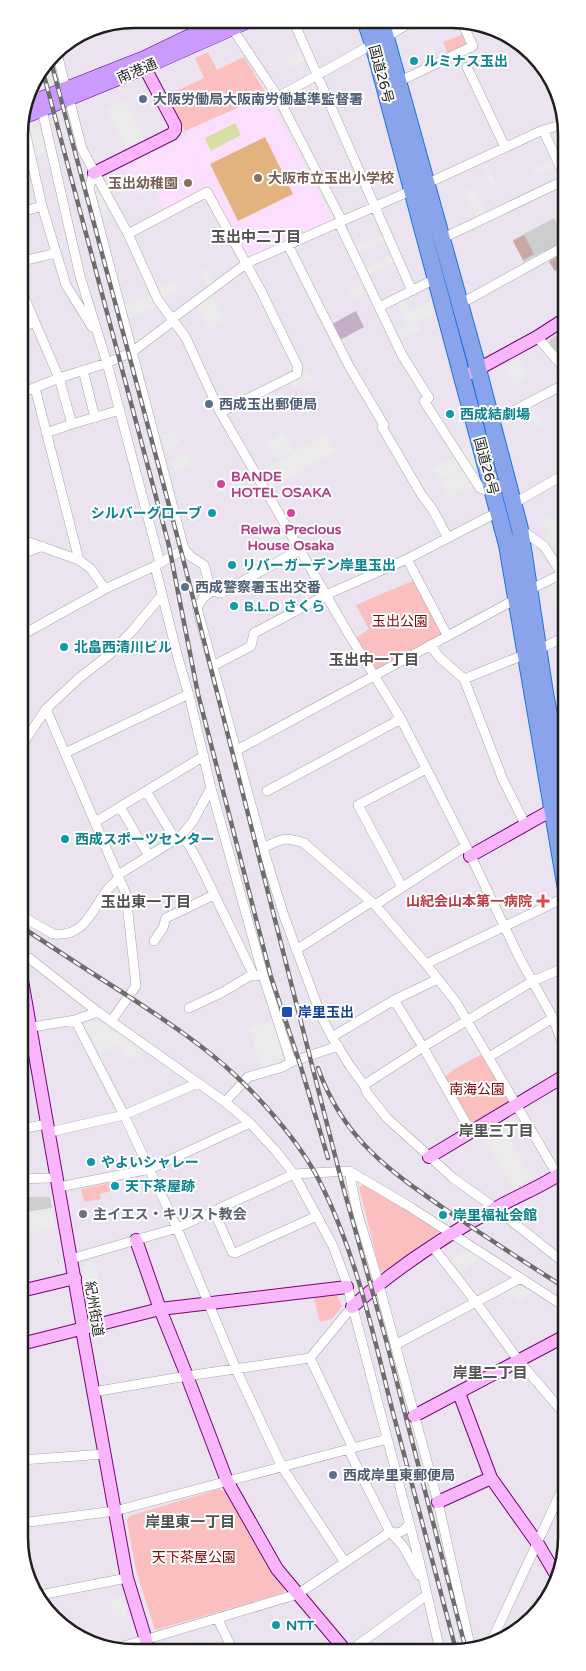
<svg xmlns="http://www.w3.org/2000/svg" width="586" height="1671" font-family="'Varela Round','Noto Sans JP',sans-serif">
	<rect width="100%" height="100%" fill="#ebe4f0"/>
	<!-- education -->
	<path fill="#fcdeff" d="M267,95l66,124 -1,3 -86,38 -53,-106 15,32 -44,24 -12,-22 -14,8 -16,-30 63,-29 3,-2 -2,-4z"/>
	<!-- religious -->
	<path fill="#cdcdcd" d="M554,218l11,21v26l-10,6 -11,-20 -20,11 -11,-22z
		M565,330v31l-16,-18 2,-5z
		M21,1197h29l2,11 -31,5z"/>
	<!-- construction -->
	<path fill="#c3afc5" d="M356,311l8,16 -24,13 -8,-16z"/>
	<!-- cemetery -->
	<path fill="#caa7a4" d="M524,235l10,19 -11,6 -10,-19z
		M565,252v13l-10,6 -6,-9z"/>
	<!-- park -->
	<path fill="#fcbfc0" d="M464,34l4,9 -20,11 -5,-12z
		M208,52l9,18 27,-13 23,38 -82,36 -19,-35 38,-18 -9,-20z
		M414,580l29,55 -66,36h-4l-19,-32 15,-10 -13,-24z
		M480,1055l4,2 25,43 -1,4 -33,19 -5,-2 -25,-44 8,-7z
		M109,1183l2,8 -11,3 1,5 -17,3 -3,-13z
		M364,1184l73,44 2,4 -55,40 -4,-1 -21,-84z
		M337,1295l5,11 -10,13 -12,3 -6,-24z
		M219,1489l8,3 43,79 15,14 -1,8 -129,37 -19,-60 -9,-50 3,-4z"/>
	<!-- pitch -->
	<path fill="#e2b37f" d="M265,137l28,57 -55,27 -28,-57z"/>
	<!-- parking -->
	<path fill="#ebebeb" d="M433,46l4,14 -10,3 -4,-14z
		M300,51l5,9 -13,7 -5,-9z
		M124,100l21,42 -17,9 -22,-42z
		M39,127l8,26 -11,3 -8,-26z
		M550,162l3,6 -18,9 -3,-7z
		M487,165l9,19 -5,2 -9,-19z
		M473,188l13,26 -8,4 -13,-26z
		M102,192l8,26 -5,3 -8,-26z
		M383,234l3,7 -26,12 -4,-7z
		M391,256l3,6 -25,12 -2,-6z
		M208,269l8,15 -7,4 -9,-15z
		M173,280l6,11 -17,8 -5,-10z
		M361,286l3,7 -12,6 -3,-7z
		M150,294l6,12 -27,13 -5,-12z
		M212,295l12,26 -16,8 -11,-22z
		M405,299l5,11 21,-10 3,14 -26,11 -11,-22z
		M417,322l4,8 -20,10 -4,-8z
		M519,359l10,18 -14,8 -10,-18z
		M308,370l5,9 -20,10 -4,-9z
		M535,410l8,15 -7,3 -8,-14z
		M174,430l6,13 -14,8 -4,-14 1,-2z
		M283,433l10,17 -17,10 -10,-17z
		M326,434l10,17 -68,39 -10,-17z
		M470,444l7,22 -6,4 -11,-19z
		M186,453l6,10 -17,9 -6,-10z
		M455,457l6,12 -22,12 -6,-12z
		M463,470l8,16 -22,11 -8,-15z
		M550,515l16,22 -17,12 -7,-10 8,-6 -8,-12z
		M279,527l13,25 -34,17 -7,-14 16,-22z
		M557,582l7,13 2,-1v30l-19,-37z
		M97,1021l3,1 44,31 -15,8 -10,-17 -19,9 -14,-27 2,-3z
		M272,1021l10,33 -3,8 -18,5 -11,-40z
		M20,1045l10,42 -10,1z
		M498,1121l35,58 -19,10 -34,-56z
		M52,1208l4,20 -35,6v-21z
		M465,1249l14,8 -19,15 -9,-12z
		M93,1261l8,28 -3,1 7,26 -8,2 -6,-4 -8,-45 4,-6z
		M520,1285l12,7 -14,10 -9,-11z
		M122,1597l5,18 -13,2 -4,-18z"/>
	<!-- water -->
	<path fill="#d7dfa3" d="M235,123l6,12 -30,16 -6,-13z"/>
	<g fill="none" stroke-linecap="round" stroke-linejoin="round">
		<!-- street casing -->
		<g stroke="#a6a6a6" stroke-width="10">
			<path id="street" d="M293,20l119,271
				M232,28l46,69 64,124
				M385,38l28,-17
				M56,49l10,40
				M467,67l38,80
				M398,82l75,-36 -12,-25
				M30,84l8,15
				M278,97l95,-53
				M69,98l13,51 46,85 30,66 28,38 33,72 129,223 53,86 65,127 54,113 33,59 13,35
				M42,110l38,166 27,87 53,200
				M22,118l20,88 24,79 26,42
				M543,130l22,47
				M94,173l-5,15 95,361 6,7 14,9 7,26
				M19,213l23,-7
				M339,223l63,132 27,43
				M128,234l79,-42 54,99 37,76 -1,7 -76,38
				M441,239l124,-59
				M288,245l61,121 35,59
				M19,262l37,-9
				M19,285l40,93 13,46
				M460,304l105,-58
				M379,307l56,-28
				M172,319l75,-56 179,-79 117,-54 22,-6
				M19,328l16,-6
				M537,337l28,32
				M83,370l12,48
				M35,388l44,172
				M19,394l40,-16 48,-15 25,-11 41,-31
				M424,401l56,87 13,5
				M492,422l73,-38
				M382,427l39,67 12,16 15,28
				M46,433l26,-9 48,-14
				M513,504l52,-30
				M520,529l24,17 18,28 -33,16
				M20,539l59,21 12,9 14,20
				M299,550l-77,43 -11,-2 -8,7 -6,10 66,240 21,68 38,102 10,19 18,29 14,19 3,8 20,25 66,60 42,30 72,57
				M20,555l22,-9
				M407,559l40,76
				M155,566l23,92 12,41 21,89 52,187
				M20,636l85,-47 50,-23 29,-17
				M430,645l9,12 25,22 39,101 23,46
				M538,650l28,-14
				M213,666l38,-20 3,-13 72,-38 81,-36 91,-47
				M464,679l62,-25
				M46,709l80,185 10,92 -24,34
				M20,748l26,-39 32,-30 32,-25 22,-23 30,-36
				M237,750l279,-151
				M65,753l124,-59
				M146,791l29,48
				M267,791l134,-72
				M120,807l29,49
				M95,822l109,-66
				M181,836l8,9 11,20 54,111 9,-1 28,87
				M263,848c18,-9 22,-12 41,-5l71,62 51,59 30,38 102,174
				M118,875l63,-39 12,-15 18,-33
				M402,887l-44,-82 68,-36
				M375,905l91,-59
				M20,915l33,19c32,4 39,-25 55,-45 4,-4 8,-8 11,-11
				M154,941l9,-13 3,-10 48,-23
				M296,950l75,-48
				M20,955l9,3 69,54 127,90 25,21 25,27 19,24 39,72 13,35 73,279 21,90
				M426,964l140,-67
				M394,1000l29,47 48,85
				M189,1008l34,-16 30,-18
				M75,1020l49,95 53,113 59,141 46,98 62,94
				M20,1029l55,-9 23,-8
				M332,1037l62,-37 44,-21
				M489,1057l64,-39
				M364,1085l59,-38 110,-66 33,-14
				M225,1102l23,-25 35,-10 8,-5 47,-16
				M20,1129l28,-5
				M50,1132l74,-17 74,-32
				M349,1171l8,40 19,63 62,228 33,148
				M20,1179l29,-1
				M59,1187l91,-18 100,-46
				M214,1211l18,41 3,1 82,-37
				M433,1247l42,54 44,60 48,56
				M71,1259l106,-31 117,-54 55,-3 58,34 160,103
				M395,1345l126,-67
				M310,1358l43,90
				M93,1392l94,-16 123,-18 42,-51
				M348,1449l42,83 13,14 16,29
				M21,1460l84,-6
				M21,1523l94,-12 272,-72
				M40,1595l87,-17
				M217,1618l16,32
				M492,1640l75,-161
				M111,1650l187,-56 92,-62c10,2 13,0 19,-8
				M351,1650l76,-55"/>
		</g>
		<!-- secondary casing -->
		<g stroke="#7b0079" stroke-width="14">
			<path id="secondary" d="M94,173l78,-39 3,-4v-5l-30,-57
				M471,373l66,-36 28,-18
				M551,729l15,-10
				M470,856l89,-50
				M20,969l63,359v7l44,243 22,72
				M429,1157l137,-82
				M136,1240l24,69 27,67 40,105 50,88 68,81
				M21,1291l54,-13
				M352,1307c43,-38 94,-72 144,-99 23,-13 49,-23 70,-38
				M21,1344l139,-35 187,-22
				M459,1393l32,85 47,66 17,29
				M414,1416l153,-81
				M438,1502l53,-24"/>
		</g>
		<!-- primary casing -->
		<g stroke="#580099" stroke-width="15">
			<path id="primary" d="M25,105l119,-47 81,-39
				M21,118l115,-47 115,-51"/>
		</g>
		<!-- highway casing -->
		<g stroke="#1d73e2" stroke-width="18">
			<path id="highway" d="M365,20l8,24 134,501 59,344
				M381,20l94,338 45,171 25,164 21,116"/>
		</g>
		<!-- street -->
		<use href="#street" stroke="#fff" stroke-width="9"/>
		<!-- secondary -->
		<use href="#secondary" stroke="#f9b6fc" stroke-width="12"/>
		<!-- primary -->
		<use href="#primary" stroke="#ca9aff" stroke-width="14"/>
		<!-- highway -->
		<use href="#highway" stroke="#89a4ea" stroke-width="16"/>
		<!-- rail casing -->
		<g stroke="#6d6d6d" stroke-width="4.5">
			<path id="rail" d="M50,58l129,485 163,640 44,157 80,310
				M42,68l127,478 29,148 73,283 29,87 28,94
				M20,926c35,23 70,46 105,68 38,25 77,50 111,82 30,28 67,71 85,108 35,70 52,149 71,225 21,80 43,160 64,241
				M318,1068c26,74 76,106 137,148 37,25 74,49 112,73"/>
		</g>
		<!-- rail -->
		<use href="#rail" stroke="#fff" stroke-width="2.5" stroke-dasharray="8" stroke-linecap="butt"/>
	</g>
	<!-- markers -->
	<g fill="#0f9aa8" stroke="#fff" stroke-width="2">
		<circle cx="414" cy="61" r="5"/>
		<circle cx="450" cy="414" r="5"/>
		<circle cx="212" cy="513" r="5"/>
		<circle cx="232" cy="565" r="5"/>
		<circle cx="234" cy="606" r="5"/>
		<circle cx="64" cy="647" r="5"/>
		<circle cx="65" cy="839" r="5"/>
		<circle cx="91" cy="1162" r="5"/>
		<circle cx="115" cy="1186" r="5"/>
		<circle cx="443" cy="1215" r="5"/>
		<circle cx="276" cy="1625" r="5"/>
	</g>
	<g fill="#5c6f8a" stroke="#fff" stroke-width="2">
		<circle cx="143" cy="99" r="5"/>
		<circle cx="209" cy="404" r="5"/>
		<circle cx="185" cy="587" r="5"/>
		<circle cx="333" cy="1475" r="5"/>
	</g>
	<g fill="#8d6e63" stroke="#fff" stroke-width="2">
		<circle cx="258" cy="178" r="5"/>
		<circle cx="188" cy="183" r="5"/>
	</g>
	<g fill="#d1479c" stroke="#fff" stroke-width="2">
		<circle cx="221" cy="484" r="5"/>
		<circle cx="291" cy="513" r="5"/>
	</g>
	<path fill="#e0444e" stroke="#fff" stroke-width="2" d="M540.5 893.5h5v5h5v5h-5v5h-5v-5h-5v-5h5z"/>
	<rect fill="#1a4fb4" stroke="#fff" stroke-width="2" x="281" y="1006" width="12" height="12" rx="2.5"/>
	<circle fill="#6b7280" stroke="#fff" stroke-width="2" cx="83" cy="1214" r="5"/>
	<g text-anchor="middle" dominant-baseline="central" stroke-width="4" stroke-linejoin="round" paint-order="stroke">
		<!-- culture labels -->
		<g font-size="14" font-weight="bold" fill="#0d838f" stroke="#fff" text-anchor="start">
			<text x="424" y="61">ルミナス玉出</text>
			<text x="460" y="414">西成結劇場</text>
			<text x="202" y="513" text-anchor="end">シルバーグローブ</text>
			<text x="242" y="565">リバーガーデン岸里玉出</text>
			<text x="244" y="606">B.L.D さくら</text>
			<text x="74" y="647">北畠西清川ビル</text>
			<text x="75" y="839">西成スポーツセンター</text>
			<text x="101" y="1162">やよいシャレー</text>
			<text x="125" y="1186">天下茶屋跡</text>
			<text x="453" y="1215">岸里福祉会館</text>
			<text x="286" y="1625">NTT</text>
		</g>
		<!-- street labels -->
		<g font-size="14" fill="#1f1f1f" stroke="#fff">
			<text transform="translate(137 71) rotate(-23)">南港通</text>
			<text transform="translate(381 74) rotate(75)">国道26号</text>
			<text transform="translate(486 466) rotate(75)">国道26号</text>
			<text transform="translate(94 1309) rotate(81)">紀州街道</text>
		</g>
		<!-- service labels -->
		<g font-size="14" font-weight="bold" fill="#4e5e75" stroke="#fff" text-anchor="start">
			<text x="153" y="99">大阪労働局大阪南労働基準監督署</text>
			<text x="219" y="404">西成玉出郵便局</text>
			<text x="195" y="587">西成警察署玉出交番</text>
			<text x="343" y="1475">西成岸里東郵便局</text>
		</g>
		<!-- education labels -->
		<g font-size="14" font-weight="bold" fill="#785e54" stroke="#fff" text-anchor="start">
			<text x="268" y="178">大阪市立玉出小学校</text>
			<text x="178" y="183" text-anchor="end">玉出幼稚園</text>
		</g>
		<!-- hotel labels -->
		<g font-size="14" font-weight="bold" fill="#b23c85" stroke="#fff" text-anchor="start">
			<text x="231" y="476">BANDE<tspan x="231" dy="16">HOTEL OSAKA</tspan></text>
			<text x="291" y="529" text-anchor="middle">Reiwa Precious<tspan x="291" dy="16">House Osaka</tspan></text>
		</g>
		<!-- park labels -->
		<g font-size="14" fill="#820708" stroke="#fff">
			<text x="400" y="621">玉出公園</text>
			<text x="477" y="1089">南海公園</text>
			<text x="194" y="1557">天下茶屋公園</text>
		</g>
		<!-- health labels -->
		<g font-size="14" font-weight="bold" fill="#be3a42" stroke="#fff" text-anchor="end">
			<text x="532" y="901">山紀会山本第一病院</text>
		</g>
		<!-- transit labels -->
		<g font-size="14" font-weight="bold" fill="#164399" stroke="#fff" text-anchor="start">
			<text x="298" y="1012">岸里玉出</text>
		</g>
		<!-- worship labels -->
		<g font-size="14" font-weight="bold" fill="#5b616d" stroke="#fff" text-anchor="start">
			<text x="93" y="1214">主イエス・キリスト教会</text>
		</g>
		<!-- neighbourhood labels -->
		<g font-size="15" font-weight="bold" fill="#525252" stroke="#fff">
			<text x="256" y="237">玉出中二丁目</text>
			<text x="374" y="660">玉出中一丁目</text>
			<text x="146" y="902">玉出東一丁目</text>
			<text x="496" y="1131">岸里三丁目</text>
			<text x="490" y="1373">岸里二丁目</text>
			<text x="190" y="1522">岸里東一丁目</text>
		</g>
	</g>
	<!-- crop -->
	<path d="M0 0H586V1671H0ZM134 28H452A106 106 0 0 1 558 134V1538A106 106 0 0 1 452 1644H134A106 106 0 0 1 28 1538V134A106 106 0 0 1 134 28Z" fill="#fff" fill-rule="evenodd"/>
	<path fill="none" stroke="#1f1f1f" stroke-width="2.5" d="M134 28H452A106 106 0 0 1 558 134V1538A106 106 0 0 1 452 1644H134A106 106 0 0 1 28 1538V134A106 106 0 0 1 134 28Z"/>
</svg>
